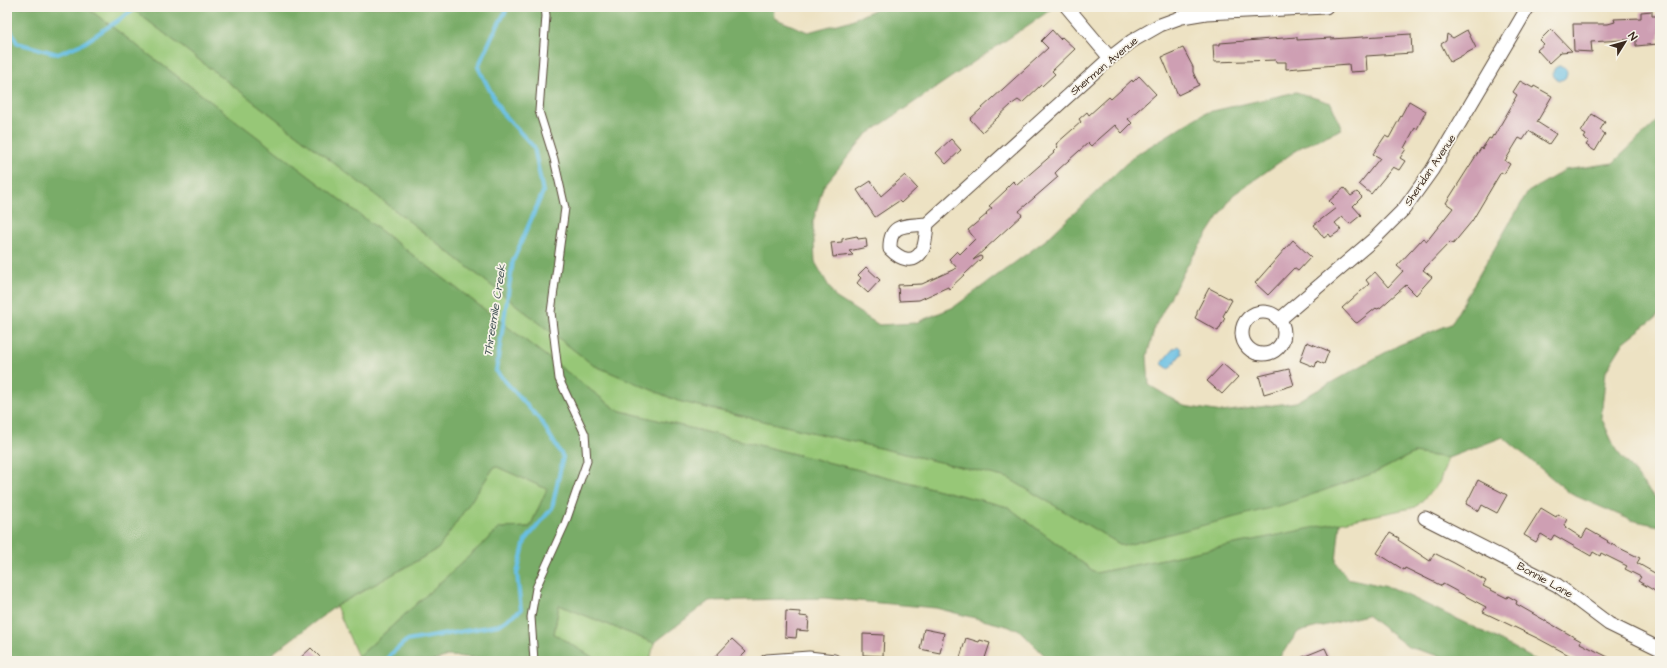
<svg xmlns="http://www.w3.org/2000/svg" width="1667" height="668" font-family="'Architects Daughter',sans-serif">
	<rect width="100%" height="100%" fill="#f7f3e8"/>
	<filter id="ink" filterUnits="userSpaceOnUse"><feTurbulence type="fractalNoise" baseFrequency=".025" numOctaves="2"/><feDisplacementMap in="SourceGraphic" scale="8" xChannelSelector="R" yChannelSelector="G"/><feConvolveMatrix kernelMatrix="1 2 1 2 8 2 1 2 1" color-interpolation-filters="sRGB"/></filter>
	<filter id="wash" filterUnits="userSpaceOnUse"><feTurbulence type="fractalNoise" baseFrequency=".012" numOctaves="4" result="noise"/><feDisplacementMap in="SourceGraphic" scale="16" xChannelSelector="R" yChannelSelector="G"/><feGaussianBlur stdDeviation="0.9" result="paint"/><feColorMatrix in="noise" values="0 0 0 0 0 0 0 0 0 0 0 0 0 0 0 0 0 1.4 0 .05"/><feComposite in="paint" operator="in"/></filter>
	<g filter="url(#wash)">
		<rect width="100%" height="100%" fill="#ede2c3"/>
		<!-- green -->
		<path fill="#97c777" stroke="#69784a" d="M86,7h44l243,186 220,172 85,36 330,77 115,68 254,-74 37,-19 34,5 -9,25 -23,24 -320,66 -88,-66 -391,-97z
			M495,466l52,23 -17,38 -30,1 -142,129 -22,-51 102,-57z
			M559,605l95,38 -4,18h-51l-45,-27z"/>
		<!-- forest -->
		<path fill="#79ac68" stroke="#5a6b43" d="M7,7h79l531,403 391,97 88,66 244,-51 -4,40 11,16 45,10 100,48 45,25h-80l-49,-14 -41,-32 -69,17 -21,29h-227l-32,-32 -82,-21 -112,-10 -115,3 -55,42 -95,-38 -5,29 45,27h-99l-5,-2 -48,-3 -13,5h-76v-4l142,-129 30,-1 17,-38 -52,-23 -57,83 -102,57 -71,53 -1,2h-257z
			M130,7h643l1,11 34,14 41,-11 32,-14h170l1,2 -186,126 -43,52 -10,35 2,40 20,35 44,28 36,-2 39,-16 93,-68 87,-83 70,-43 92,-21 35,11 11,26 -41,18 -68,48 -45,69 -33,62 -8,30 2,29 35,21 38,6 74,-10 103,-57 52,-21 29,-51 48,-81 37,-22 48,-7 47,-45v196l-36,28 -18,29 -5,46 15,33 44,54v20l-1,2 -28,-6 -60,-26 -68,-57 -55,21 -34,-5 -37,19 -95,33 -159,41 -115,-68 -330,-77 -85,-36 -220,-172z"/>
		<!-- water -->
		<path fill="#67bfe4" stroke="#517481" d="M1553 73a7 7 0 1 1 14 0a7 7 0 1 1-14 0Z
			M1178,346l3,3 -1,2 2,2 -13,16 -7,-5v-2l11,-13z"/>
		<g fill="none" stroke-linecap="round" stroke-linejoin="round">
			<!-- stream -->
			<path stroke="#67bfe4" stroke-width="4" d="M7,22l10,21 41,11 26,-11 54,-36
				M387,661l3,-6 16,-14 93,-16 22,-15 -4,-36 8,-33 27,-33 11,-51 -22,-36 -45,-50 17,-110 30,-69 -9,-45 -33,-35 -23,-45 15,-33 15,-27"/>
		</g>
		<g id="blocks">
			<!-- building -->
			<path fill="#ce9fb3" d="M1652,11v5h8v22h-3l1,6 -22,2v-7l-45,3 1,10 -18,-1 -1,-27h35l7,-2 -1,-3 27,-1v-6z
				M1551,29l21,22 -11,1 -12,11 -12,-13 7,-6 -4,-4z
				M1052,30l8,9 2,-2 13,12 -23,22 3,3 -13,12 -1,-1 -19,18 -4,-3 -6,4 -30,28 -12,-13 78,-71 -7,-7z
				M1467,30l9,18 -26,14 -9,-18 5,-3 1,-7 6,4z
				M1411,34l1,19 -46,3 1,15 -17,1 -1,-8 -63,5v-7h-10v-2l-62,2 -1,-17h7v-2l77,-6v3l34,-2v1z
				M1183,48l10,19v5l6,13 -21,10 -16,-38z
				M1139,76l17,18 -28,25 4,4 -10,10 -7,-8 -24,21 -3,-3 -29,26 -4,4 3,4 -39,34 3,4 -49,45 8,-4 1,2 -33,31 -1,-2 -29,13 -20,1 -1,-16 24,-1 35,-16 -8,-9 8,-8 3,3 15,-15 -7,-9 19,-16 -1,-1 6,-5 -3,-2 17,-16 -1,-1 8,-8 4,4 37,-32 -1,-1 5,-5 -2,-3 25,-22 -2,-3 8,-7 2,3 20,-18 2,2 21,-19 1,2z
				M1520,81l13,7 1,-2 18,10 -15,26 19,12 -7,10 -20,-13 -6,9 -4,-2 -14,23 5,3 -6,10 -3,-2 -29,49 -19,23 -3,-2 -27,28 9,7 -16,18 -10,-10 -26,23 -3,1 -1,-1 -19,15 -2,-1 -13,-14 27,-24 -3,-4 9,-8 13,15 15,-16 -6,-5 26,-28 4,3 26,-33 -7,-5 35,-55 1,1 7,-11 2,1 2,-4 1,1 21,-36h-1l3,-5 -4,-3z
				M1409,101l17,10 -9,18 -2,-1 -11,20 2,1 -6,9 5,3 -6,9 -6,-3 -22,27 -12,-10 21,-26 -7,-4 12,-18 4,2z
				M1592,114l13,8 -5,8 5,4 -10,17 -9,-6 3,-4 -5,-3 2,-3 -5,-3z
				M951,139l10,11 -15,14 -10,-11z
				M905,175l12,13 -16,15 -2,-2 -24,16 -18,-27 14,-9 10,15z
				M1344,188l7,8 6,-4 5,5 -9,9 8,9 -11,9 -8,-7 -7,6 6,7 -10,7 -2,-3 -5,4 -10,-13 22,-17 -7,-7z
				M857,236l1,3 8,-1 1,9 -18,4 4,4 -20,2 -2,-14 11,-1v-3z
				M1293,240l18,17 -13,14 -4,-3 -26,27 -13,-12z
				M866,267l14,13 -12,13 -11,-10 4,-5 -3,-3z
				M1209,288l23,12 -9,16 2,2 -7,13 -23,-13 2,-4v-3z
				M1307,342l22,9 -5,13 -7,-3 -2,6 -15,-6z
				M1223,364l15,13 -16,17 -15,-13z
				M1289,369l5,16 -30,9 -5,-18z
				M1478,480l29,15 -10,18 -15,-8 -3,6 -13,-7z
				M1541,508l15,9 2,-3 9,5 -3,6 2,1 -1,1 17,11 5,-9 21,12 -1,1 33,16 -3,5 23,13v18l-22,-13 3,-4 -16,-8 2,-3 -26,-13 -1,3 -7,-4 -2,4 -37,-21 -3,5 -10,-6 -5,8 -12,-7z
				M1390,533l9,5 -1,2 32,21 4,-8 20,10 32,18 -3,5 24,12 1,-2 9,5 -1,3 65,37 -1,2 36,18h-36l-41,-22 -56,-27 3,-5 -43,-23 -1,2 -37,-18 -1,2 -27,-17z
				M786,611l14,1v4l9,1 -1,14 -11,-1 -1,8 -11,-1z
				M924,629l20,4 -4,20 -20,-4z
				M863,634l21,1 -1,21 -20,-1z
				M966,638l13,4 1,-2 10,3 -6,18h-25z
				M732,639l14,13 -9,9h-26z
				M311,648l13,13h-27z
				M1325,648l6,13h-38z"/>
		</g>
	</g>
	<g filter="url(#ink)">
		<use href="#blocks" fill-opacity="0" stroke="#564637" stroke-width="1"/>
		<g fill="none" stroke-linecap="round" stroke-linejoin="round">
			<!-- lane casing -->
			<g stroke="#564637" stroke-width="9">
				<path id="lane" d="M534,661l-3,-44 5,-29 29,-64 22,-63 -2,-27 -26,-55 -8,-67 14,-104 -11,-49 -15,-48 7,-95 -1,-9"/>
			</g>
			<!-- street casing -->
			<g stroke="#564637" stroke-width="15">
				<path id="street" d="M1067,7l43,51
					M927,224c-1,8 -1,18 -4,25 -9,17 -23,10 -33,0 -1,-27 17,-23 37,-25l183,-166 22,-17 28,-16 22,-8 24,-4 120,-6
					M1242 333a21 21 0 1 1 42 0a21 21 0 1 1-42 0Z
					M1279,320l95,-81 30,-30 28,-39 96,-163
					M1425,518l132,67 52,39 51,25
					M767,661l42,-3 25,3"/>
			</g>
			<!-- lane -->
			<use href="#lane" stroke="#fff" stroke-width="7"/>
			<!-- street -->
			<use href="#street" stroke="#fff" stroke-width="13"/>
		</g>
	</g>
	<g text-anchor="middle" dominant-baseline="central" stroke-width="3.5" stroke-linejoin="round" paint-order="stroke">
		<!-- street labels -->
		<g font-size="11" fill="#3b2a1e" stroke="#f7f3e8">
			<text transform="translate(1104 66) rotate(-40)">Sherman Avenue</text>
			<text transform="translate(1430 170) rotate(-56)">Sheridan Avenue</text>
			<text transform="translate(1545 580) rotate(29)">Bonnie Lane</text>
		</g>
		<!-- water labels -->
		<g font-size="12" font-style="italic" fill="#485759" stroke="#f7f3e8">
			<text transform="translate(495 310) rotate(-81)">Threemile Creek</text>
		</g>
	</g>
	<!-- margin -->
	<rect width="1667" height="668" fill="none" stroke="#f7f3e8" stroke-width="24"/>
	<!-- north arrow -->
	<g transform="translate(1625 42) rotate(53)" stroke="#f7f3e8" stroke-width="3" paint-order="stroke">
	<path d="M0-3L7 15L0 10L-7 15Z" fill="#3b2a1e"/>
	<text y="-6" font-size="11" font-weight="bold" text-anchor="middle" fill="#3b2a1e">N</text>
	</g>
</svg>
